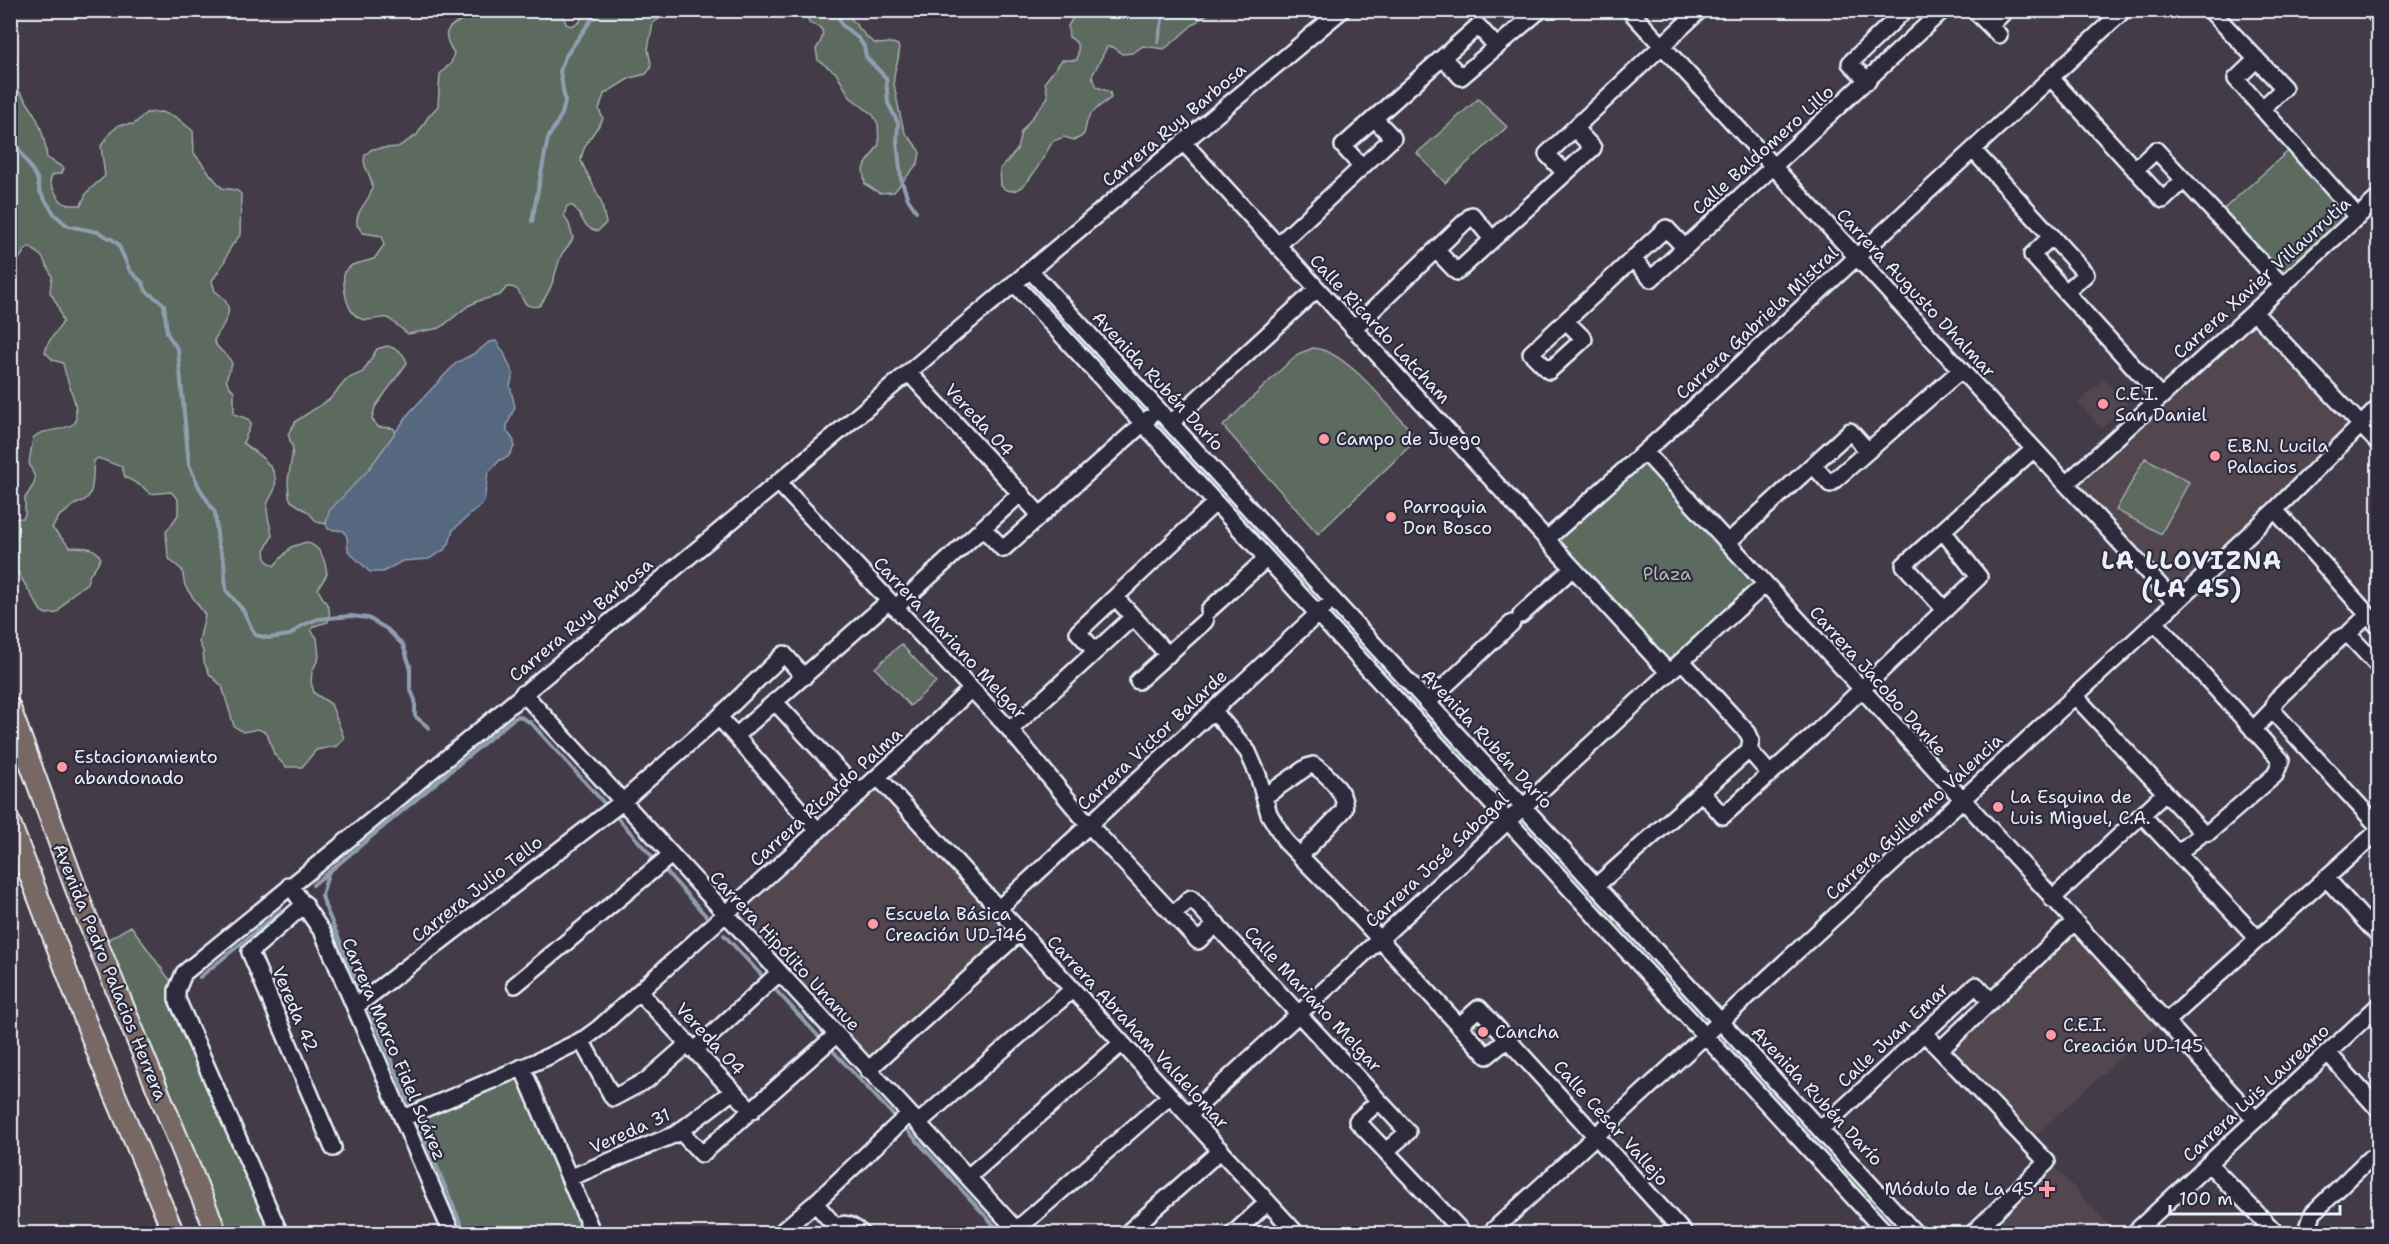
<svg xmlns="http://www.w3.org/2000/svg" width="2389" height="1244" font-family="'Shantell Sans',sans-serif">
	<rect width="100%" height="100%" fill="#443b48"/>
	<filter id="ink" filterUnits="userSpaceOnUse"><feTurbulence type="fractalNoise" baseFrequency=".0167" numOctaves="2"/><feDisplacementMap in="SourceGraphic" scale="12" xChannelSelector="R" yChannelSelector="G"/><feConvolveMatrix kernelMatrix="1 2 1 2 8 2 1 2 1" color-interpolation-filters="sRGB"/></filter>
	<g filter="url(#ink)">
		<!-- built -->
		<path fill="#534750" d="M2254,312l109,117 -188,173 -109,-118z
			M2104,379l24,26 -26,23 -24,-25z
			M878,777l142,155 -152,138 -142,-155z
			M2074,922l89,97 -135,123 -88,-92z
			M2053,1165l63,68h-103l-19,-20z"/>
		<!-- green -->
		<path fill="#5c6a61" stroke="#a2aeac" stroke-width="1.5" d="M562,10l4,14 5,2 9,-4 3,-11 99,1 -4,3 -16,2 -9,6 -5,26 3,15 -1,5 -4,5 -16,4 -26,16 -5,15 4,10c-7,12 -21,26 -22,42l20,40 5,22 -8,8c-16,-2 -15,-16 -25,-25h-6l-3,9 5,9 4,14c-3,8 -11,13 -13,20 -5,16 -9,35 -21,48 -23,5 -12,-21 -32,-19l-7,8 -22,6 -10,5 -28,22 -32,6 -20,-16c-7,-1 -13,2 -20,2 -22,0 -25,-32 -24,-48l8,-7 22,-6 10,-14 -2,-9 -19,-3 -6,-8c-2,-16 13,-23 15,-37 1,-13 -11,-20 -7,-33l7,-6 26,-2 19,-12 11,-18 10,-11 2,-32 11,-11 3,-10c-4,-6 -9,-14 -7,-21 3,-11 34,-19 44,-22 17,-3 52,0 71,0z
			M798,11h49c2,6 21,30 28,32 7,3 15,-3 23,2 4,14 -6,24 -4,38 1,7 8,46 12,51 5,6 11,11 14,19l-2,10 -24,29 -15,1 -14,-9 -2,-15 16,-25 -1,-20 -5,-9 -23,-18 -14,-24 -18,-13 -2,-11c4,-5 11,-17 3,-22 -3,-2 -7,-2 -10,-4l-1,-5z
			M1077,11h139c-21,7 -34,26 -52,38l-21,-3 -10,7 -11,1 -9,-7h-6l-15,29 5,11 13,5 1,6c-7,5 -18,12 -22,19 -7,11 2,17 -15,23l-10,-3 -11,4c-9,13 -31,66 -52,45l-1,-17 17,-19 4,-18 27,-35 -3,-15 17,-22h15c2,-12 3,-17 -8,-23l-1,-11z
			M11,81c21,25 33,44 36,77l17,10 -2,5 -10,2 -2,7c9,18 9,24 31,23l6,-13 18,-16 -4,-30 9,-13 9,-8 15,-1 12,-11 15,-1 15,5 17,14 1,22 16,21 12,14 14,2 5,4 -1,41 -10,13 -6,15 -12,18 3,10c24,16 11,30 -1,49 2,11 15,13 18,24 -4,14 -11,15 2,27v23l14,5 3,5 -8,19c15,11 39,25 31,48 -3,6 -7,10 -7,17 0,9 4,19 5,28l-7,14 1,10 8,6 17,-19 15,-5c15,5 19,17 21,32l-9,15c6,15 15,15 10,33l-14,4 -3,4 6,8 2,19 -7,15 -1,10 3,11 17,11 13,34 -7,8 -21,4 -14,17h-16l-12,-13 -7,-21 -9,-4 -15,3 -9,-6 -12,-40 -12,-11 -6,-13 -1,-11 -4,-9 6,-27 -20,-29 -3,-16 -12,-10 -2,-5 -2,-23 12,-17v-16l-7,-7 -21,2 -7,-7 -18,-10 -3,-10 -24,-9 -4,3c-2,12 1,30 -8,38 -4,4 -10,4 -14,7 -5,4 -5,7 -12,9l-8,13 18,19c12,1 26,-2 31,12l-11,15 -3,9 -17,13 -13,17 -11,1 -5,-3 -30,-50v-42l12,-1 2,-4v-16l9,-14 1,-6 -6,-15 4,-25c9,-10 27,-5 42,-15 5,-20 -9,-40 -12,-60l-10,-3 -8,-8 3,-9 15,-21 -5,-16 -8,-14 2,-16 -10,-19 -12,-10 -5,3 -14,21z
			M1478,99l29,28 -62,56 -28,-30z
			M2295,145l63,72 -75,69 -66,-71z
			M1030,270l886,963h-29l-873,-950z
			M387,346c10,3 17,6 20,17l-32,44 -3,12 6,8 15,1 3,4 -27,37 -42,49 -1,6 -9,-2 -9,-10 -17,-11 -2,-5 -1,-15 5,-32 -5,-15 8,-13 34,-22 17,-20 16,-7 14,-23z
			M1313,348c33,2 75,58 97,82l4,8 -3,7 -93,89 -95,-108 67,-65 8,-7z
			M1645,452l119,133 -95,88 -122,-134z
			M2145,458l44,24 -28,52 -45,-24z
			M901,644l35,38 -26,24 -35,-38z
			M131,926l46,64 103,243h-63l-119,-288z
			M1483,1014l18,20 -18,16 -18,-19z
			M522,1067l69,167 -139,-1 -49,-115z"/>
		<!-- water -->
		<path fill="#566780" stroke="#909eb0" stroke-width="1.5" d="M496,341l8,12 9,21 -3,12 5,21 -8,18v6l7,10v6l-6,10 -8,3 -12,13 -4,29 -31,28 -4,14 -5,6 -15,9 -27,2 -19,11h-13l-22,-21 -1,-14 -3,-6 -16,-2 -2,-5 3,-13 40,-42 41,-57 46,-49 21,-11 12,-10z"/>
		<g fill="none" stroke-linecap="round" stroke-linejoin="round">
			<!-- stream -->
			<path stroke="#909eb0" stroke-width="4" d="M837,10l4,14 18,15 5,7 2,11 20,21 2,25 10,20 -1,18 4,38 7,20 8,12
				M1158,42l6,-32
				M10,135l27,43 3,14 15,23 13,11 30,6 15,8 5,4 12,27 13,12 3,8 18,13 3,29 11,17 11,115 10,22 16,26 3,31 6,17 2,29 17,20 12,25 13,3 22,-3 11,-9 17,-7 33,-3 17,2 19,11 16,16 7,21v22l5,12v16l14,12
				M532,221l16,-83 14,-24 3,-12 -5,-31 5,-14 29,-41v-6
				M614,814l43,48
				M663,868l43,48
				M328,874l-6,21 3,11 36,85
				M313,885l200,-166 6,-3 12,7 74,81
				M724,935l42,45
				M200,977l82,-67
				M772,986l48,52
				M368,1006l41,96
				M831,1049l64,68
				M417,1120l48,114
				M908,1131l94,103"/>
			<!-- minor casing -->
			<g stroke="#e8f1f8" stroke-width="20">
				<path id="minor" d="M1629,10l546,592
					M1974,10l25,25
					M2210,10l74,78 -21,20
					M2372,10l6,7
					M1990,26l16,-16
					M1443,58l18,19 79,-67
					M2257,59l-21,20 122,138
					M2051,78l112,122 21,-20
					M1868,81l-18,-18 55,-53
					M1184,143l485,530
					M1973,150l113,124 -20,18
					M1362,167l-19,-21 135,-120 19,21
					M2135,170l21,-20 127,136
					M1565,173l-18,-19 153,-144
					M2052,236l-20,19 129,142
					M1277,246l116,-108 -19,-20
					M1436,250l21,22 136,-124 -18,-19
					M1633,259l18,20 292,-269
					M1030,270l886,964
					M1014,283l873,951
					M2254,312l124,131
					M1566,321l18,18 -35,32 -18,-18 135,-125 19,20
					M1353,329l119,-114 20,24
					M909,373l131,142
					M1171,423l146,-134
					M1645,452l611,668
					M1813,465l17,19 131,-114
					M778,482l232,248 79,95 109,116 19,-17
					M2066,484l312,-286
					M2275,510l103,116
					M983,528l20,21 146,-131
					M1547,539l139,-124 438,-405
					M1727,543l123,-112 18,20
					M1115,597l53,58
					M895,608l126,-115
					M1209,610l57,-51
					M1945,610l-41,-45 130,-116
					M1521,615l52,-47
					M2155,622l126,138
					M2348,634l30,32
					M1095,651l-17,-19 137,-129
					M1682,661l66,72 3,7 -2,10
					M1138,681l67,-60
					M523,693l497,541
					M2075,696l128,137
					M775,702l85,91
					M1427,703l85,-80
					M1213,710l35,42 10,23 11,39 17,28 65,66 136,148 21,-17
					M2272,710l106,116
					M719,717l99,114
					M1010,730l123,-113
					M2253,730l19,-20 4,-10 64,-62 8,-4 20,-19
					M736,736l153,-135
					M1749,750l21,24
					M878,777l419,457
					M1701,792l22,24 94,-84 162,-155 -36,-46
					M1264,797l43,-30 6,-2c13,8 35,29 31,45l-44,46
					M2142,815l116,124
					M2203,833l6,-1 66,-57 6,-15
					M2178,853l25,-20
					M2326,878l52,57
					M290,885l33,48 129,301
					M1596,886l153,-136
					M2052,899l113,-106
					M305,904l-55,48 83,196
					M998,909l326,-301
					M1173,915l18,-17 217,234 -22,19
					M515,985l156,-130
					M640,993l112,118
					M355,1007l267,-205 97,-85 65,-63 20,23
					M2166,1022l212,-191
					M1459,1026l20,-18 206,226
					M1924,1033l123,129 -75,72
					M581,1040l32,58 34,-18 41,-36
					M1940,1050l134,-128
					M694,1051l85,-78
					M2328,1053l50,56
					M522,1067l71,167
					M868,1070l152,-138
					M1379,1101l-22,20 107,113
					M1189,1115l575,-530
					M403,1118l144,-61 37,-18 15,-11 306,-276 66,-63
					M918,1123l154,-133
					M1821,1129l155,-144 15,16
					M680,1131l22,23 134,-119
					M2209,1164l68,70
					M968,1177l154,-134
					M569,1178l107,-44 57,-43
					M815,1203l20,23
					M2309,1225l4,-12 56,-54 8,-1
					M1016,1230l154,-134
					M280,1234l-103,-235v-9l7,-17 187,-152 458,-381 133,-113 380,-317
					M779,1234l36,-31 94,-89
					M826,1234c14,-12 22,-14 36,0
					M1126,1234l95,-84
					M1233,1234l35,-32
					M1489,1234l637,-585 149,-139 103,-102
					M2133,1234l245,-228"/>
			</g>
			<!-- major casing -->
			<g stroke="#e8f1f8" stroke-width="24">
				<path id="major" d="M10,708l74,203 133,323
					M10,823l90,236 74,175"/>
			</g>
			<!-- minor -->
			<use href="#minor" stroke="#2f2a3d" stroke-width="15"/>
			<!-- major -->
			<use href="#major" stroke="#776864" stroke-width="20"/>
		</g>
	</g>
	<!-- markers -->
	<g fill="#ff9aa2" stroke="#2f2a3d" stroke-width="2">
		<circle cx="2103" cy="404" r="6"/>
		<circle cx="1324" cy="439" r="6"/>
		<circle cx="2215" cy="456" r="6"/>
		<circle cx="1391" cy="517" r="6"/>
		<circle cx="62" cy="767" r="6"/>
		<circle cx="1998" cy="807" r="6"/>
		<circle cx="873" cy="924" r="6"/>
		<circle cx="1483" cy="1032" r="6"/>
		<circle cx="2051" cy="1035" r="6"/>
		<path d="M2044 1180h6v6h6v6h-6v6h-6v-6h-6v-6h6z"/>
	</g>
	<g text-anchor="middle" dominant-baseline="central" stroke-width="4.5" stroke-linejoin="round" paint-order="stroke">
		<!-- street labels -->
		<g font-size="18" fill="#e8f1f8" stroke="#2f2a3d">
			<text transform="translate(1174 125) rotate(-40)">Carrera Ruy Barbosa</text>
			<text transform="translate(1763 150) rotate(-42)">Calle Baldomero Lillo</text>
			<text transform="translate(2262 278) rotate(-42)">Carrera Xavier Villaurrutia</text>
			<text transform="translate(1916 293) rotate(47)">Carrera Augusto Dhalmar</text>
			<text transform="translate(1757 323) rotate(-43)">Carrera Gabriela Mistral</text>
			<text transform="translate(1380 329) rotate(47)">Calle Ricardo Latcham</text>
			<text transform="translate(1158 381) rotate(47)">Avenida Rubén Darío</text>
			<text transform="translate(979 420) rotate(47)">Vereda 04</text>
			<text transform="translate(581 620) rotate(-40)">Carrera Ruy Barbosa</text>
			<text transform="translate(950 638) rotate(47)">Carrera Mariano Melgar</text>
			<text transform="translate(1878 681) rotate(48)">Carrera Jacobo Danke</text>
			<text transform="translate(1487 739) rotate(47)">Avenida Rubén Darío</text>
			<text transform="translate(1152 740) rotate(-43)">Carrera Victor Balarde</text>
			<text transform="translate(826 797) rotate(-42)">Carrera Ricardo Palma</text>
			<text transform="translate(1914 817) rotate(-43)">Carrera Guillermo Valencia</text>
			<text transform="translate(1437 860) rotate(-43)">Carrera José Sabogal</text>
			<text transform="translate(477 889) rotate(-38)">Carrera Julio Tello</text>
			<text transform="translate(785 951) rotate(47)">Carrera Hipólito Unanue</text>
			<text transform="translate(110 972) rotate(68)">Avenida Pedro Palacios Herrera</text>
			<text transform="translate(1313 999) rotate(47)">Calle Mariano Melgar</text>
			<text transform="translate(295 1009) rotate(67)">Vereda 42</text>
			<text transform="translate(1138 1032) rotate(47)">Carrera Abraham Valdelomar</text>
			<text transform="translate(1893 1035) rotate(-43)">Calle Juan Emar</text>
			<text transform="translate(710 1039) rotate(47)">Vereda 04</text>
			<text transform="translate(394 1049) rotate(67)">Carrera Marco Fidel Suárez</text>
			<text transform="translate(2256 1093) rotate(-43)">Carrera Luis Laureano</text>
			<text transform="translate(1817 1096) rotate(47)">Avenida Rubén Darío</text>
			<text transform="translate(1611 1123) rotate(48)">Calle Cesar Vallejo</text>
			<text transform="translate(630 1131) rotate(-24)">Vereda 31</text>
		</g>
		<!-- poi labels -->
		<g font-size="18" fill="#e8f1f8" stroke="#2f2a3d" text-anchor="start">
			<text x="2115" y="394">C.E.I.<tspan x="2115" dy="21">San Daniel</tspan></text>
			<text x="1336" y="439">Campo de Juego</text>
			<text x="2227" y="446">E.B.N. Lucila<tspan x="2227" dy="21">Palacios</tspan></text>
			<text x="1403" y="507">Parroquia<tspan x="1403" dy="21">Don Bosco</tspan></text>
			<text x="74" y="757">Estacionamiento<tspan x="74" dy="21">abandonado</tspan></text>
			<text x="2010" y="797">La Esquina de<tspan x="2010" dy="21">Luis Miguel, C.A.</tspan></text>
			<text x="885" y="914">Escuela Básica<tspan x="885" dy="21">Creación UD-146</tspan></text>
			<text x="2063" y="1025">C.E.I.<tspan x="2063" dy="21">Creación UD-145</tspan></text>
			<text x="1495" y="1032">Cancha</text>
			<text x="2034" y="1189" text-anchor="end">Módulo de La 45</text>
		</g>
		<!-- park labels -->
		<g font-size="18" fill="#b0bbbc" stroke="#2f2a3d">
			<text x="1667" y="574">Plaza</text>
		</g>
		<!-- district labels -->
		<g font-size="24" font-weight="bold" letter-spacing="1.5" fill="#e8f1f8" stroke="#2f2a3d">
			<text x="2192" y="561">LA LLOVIZNA<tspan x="2192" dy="28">(LA 45)</tspan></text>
		</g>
	</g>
	<!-- margin -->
	<rect width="2389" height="1244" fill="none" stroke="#2f2a3d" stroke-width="36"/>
	<rect x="18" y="18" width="2353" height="1208" fill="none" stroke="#e8f1f8" stroke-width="2" filter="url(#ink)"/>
	<!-- scale -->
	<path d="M2170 1205v9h170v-9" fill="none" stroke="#e8f1f8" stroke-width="3"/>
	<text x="2179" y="1205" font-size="18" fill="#e8f1f8" stroke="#2f2a3d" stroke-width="4.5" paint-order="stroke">100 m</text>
</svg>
